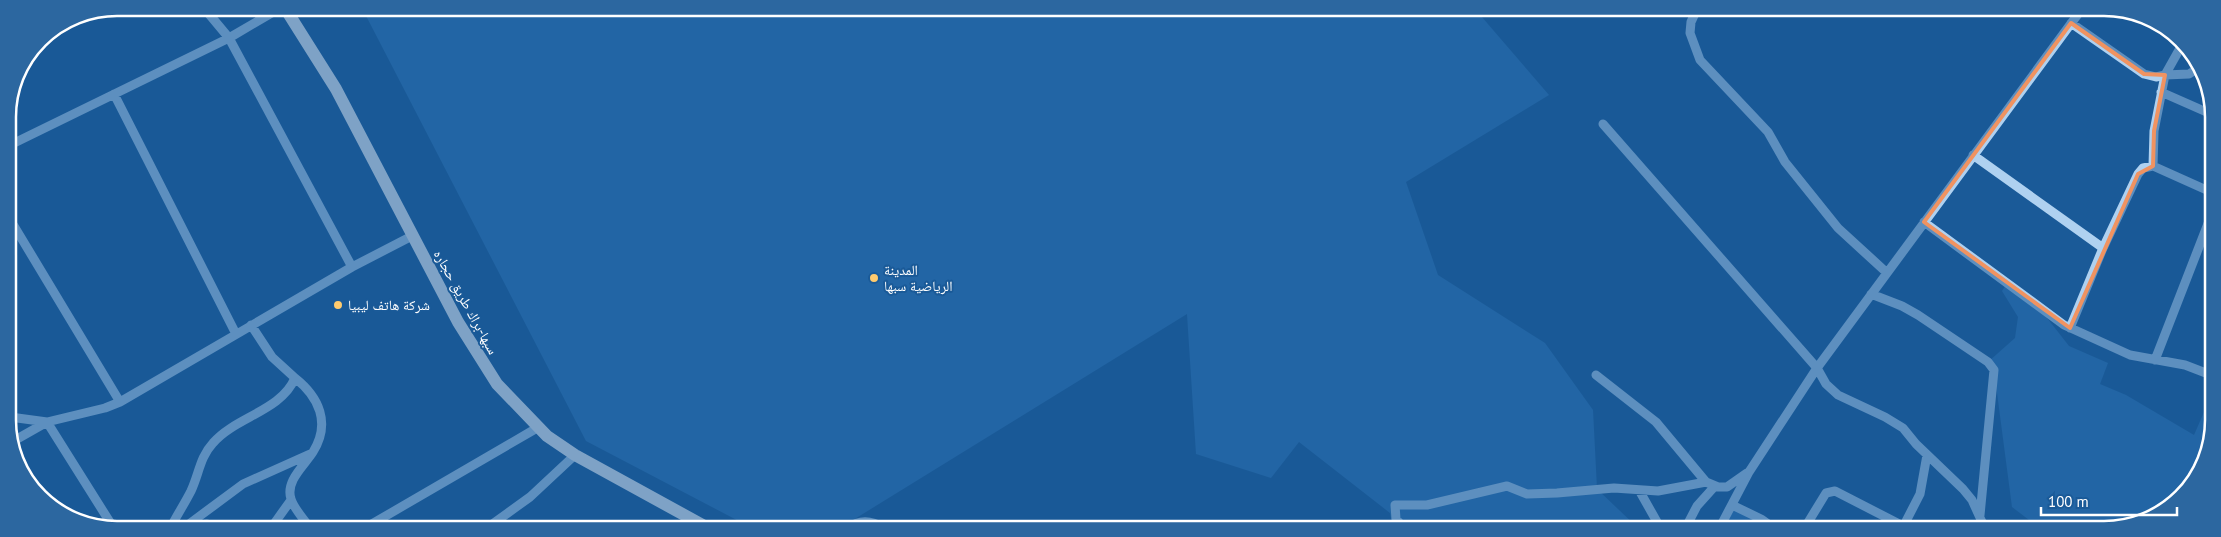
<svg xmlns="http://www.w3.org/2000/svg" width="2221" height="537" font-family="'PT Sans','Noto Naskh Arabic',sans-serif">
	<rect width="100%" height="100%" fill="#1a5a98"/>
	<!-- green -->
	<path fill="#2e74b5" d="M362,8l1113,1 74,86 -143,87 32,93 107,68 48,67 4,79 42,40h-246l-3,-16 -91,-71 -28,36 -75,-24 -9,-140 -347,214h-88l-166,-87z
		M2006,285l34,24 29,37 39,17 -8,21 26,11 68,40 14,-32 3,3v36l-35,60 -65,27h-70l-29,-22 -18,-137 -6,-8 27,-24 3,-21 -16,-26z
		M1735,504l39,25h-54z"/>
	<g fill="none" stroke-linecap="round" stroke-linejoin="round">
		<!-- minor -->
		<path stroke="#afd1f0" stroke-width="9" d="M204,8l25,30 123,229
			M1697,9l-6,13 -1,11 10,27 68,72 17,30 53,66 48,44
			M2071,23l73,51 12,3 9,-2 18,-32
			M2161,92l50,22
			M114,94l122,240
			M1603,124l214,244 9,16 12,11 47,22 18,11 13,16 47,45 9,11 10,22 6,7
			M8,146l221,-108 51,-30
			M1973,155l130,93
			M2153,166l1,-35 11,-56 24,-1 8,-5
			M8,216l112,186
			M1924,222l140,103 66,30 55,10 26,10
			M1871,294l31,12 16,9 70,47 6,8 -14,145
			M2070,328l33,-80 35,-74 5,-6 10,-2 58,26
			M2155,360l56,-144
			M1596,375l60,47 50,60 12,5h9l20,-14
			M295,378c24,19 36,45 18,74 -8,13 -28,29 -22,47 3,10 13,20 19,29
			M10,417l37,5 66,105
			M10,443l37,-21 58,-14 15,-6 232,-135 60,-31
			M1639,490l22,39
			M1732,505l29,14 14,10
			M189,524l54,-40 67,-30
			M171,527c6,-12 14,-24 20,-36 8,-17 9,-34 22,-48 22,-26 68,-32 82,-65l-23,-21 -21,-32
			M174,527l33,-3 9,3
			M271,528l20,-28
			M365,528l172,-100
			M487,528l43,-31 45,-42
			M848,528c12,-9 23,-8 36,0
			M1405,529l-9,-10 -1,-14h32l80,-19 20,8 30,-1 57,-5 44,3 48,-9
			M1685,529l12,-23 18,-20
			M1719,529l30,-57 68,-104 264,-358
			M1804,529l22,-36 9,-2 74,38
			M1902,529l18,-35 7,-39"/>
		<!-- major -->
		<path stroke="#f8fbff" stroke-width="12" d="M285,8l51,81 122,233 39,62 50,52 28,19 133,73"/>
	</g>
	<!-- marked area -->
	<path d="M0 0H2221V537H0ZM2071,23l73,51 21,1 -11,56 -1,35 -15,8 -68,154 -146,-106z" fill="#1a5a98" fill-opacity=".55" fill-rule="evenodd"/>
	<path fill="none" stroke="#f09361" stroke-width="4" stroke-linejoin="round" d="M2071,23l73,51 21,1 -11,56 -1,35 -15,8 -68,154 -146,-106z"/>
	<!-- markers -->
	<g fill="#ffcb6e" stroke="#1a5a98" stroke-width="2">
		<circle cx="874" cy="278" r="5"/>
		<circle cx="338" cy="305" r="5"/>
	</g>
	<g text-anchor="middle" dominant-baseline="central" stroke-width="4" stroke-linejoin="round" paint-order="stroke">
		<!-- poi labels -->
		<g font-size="14" fill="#fff" stroke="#1a5a98" text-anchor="start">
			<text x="884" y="270">المدينة<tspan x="884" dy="16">الرياضية سبها</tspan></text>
			<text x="348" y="305">شركة هاتف ليبيا</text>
		</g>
		<!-- street labels -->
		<g font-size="14" fill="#fff" stroke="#1a5a98">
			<text transform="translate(466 302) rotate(61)">سبها-براك طريق حجاره</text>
		</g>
	</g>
	<!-- crop -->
	<path d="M0 0H2221V537H0ZM117 16H2104A101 101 0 0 1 2205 117V420A101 101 0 0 1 2104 521H117A101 101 0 0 1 16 420V117A101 101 0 0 1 117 16Z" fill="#2c67a0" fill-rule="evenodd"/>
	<path fill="none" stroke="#fff" stroke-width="2.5" d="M117 16H2104A101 101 0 0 1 2205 117V420A101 101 0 0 1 2104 521H117A101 101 0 0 1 16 420V117A101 101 0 0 1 117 16Z"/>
	<!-- scale -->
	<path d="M2041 507v8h136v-8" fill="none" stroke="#ffffff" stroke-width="2.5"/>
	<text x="2048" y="507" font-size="15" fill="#ffffff" stroke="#1a5a98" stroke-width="4" paint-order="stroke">100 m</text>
</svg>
